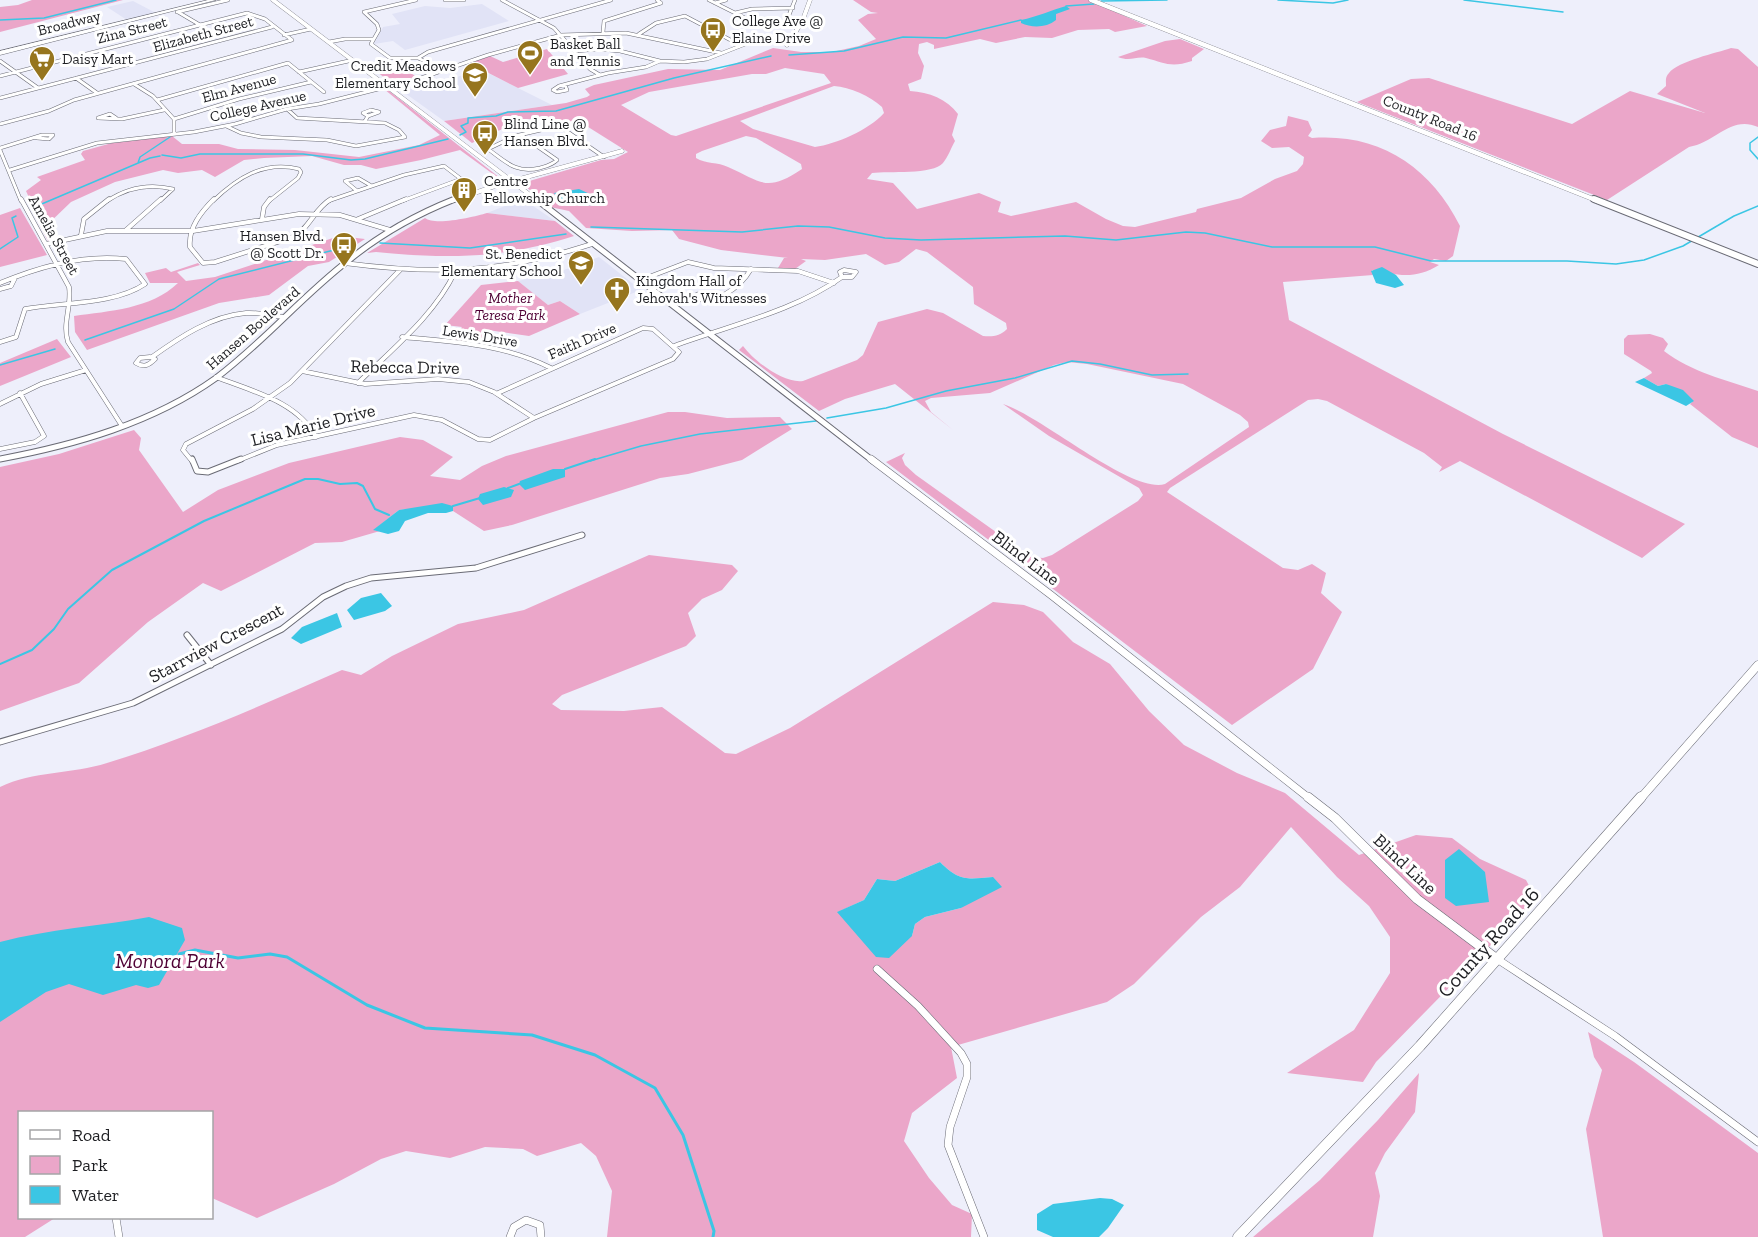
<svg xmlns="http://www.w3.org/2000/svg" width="1758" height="1237" font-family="'Zilla Slab',serif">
	<rect width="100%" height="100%" fill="#eeeffb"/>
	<!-- built -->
	<path fill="#e1e3f6" d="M133,1l23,12 -29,7 -20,-13z
		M482,4l27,17 -104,29 -12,-9 -19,3 9,-17 17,-3 -8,-10 33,-8 25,2z
		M480,69l72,36 -108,16 -42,-30 35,-7z
		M523,199l32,22 -68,-8z
		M599,257l42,33 -61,24 -20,-13 -12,4 -30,-24 46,-11z"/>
	<!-- green -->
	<path fill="#eba6c9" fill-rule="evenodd" d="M32,0h91l-123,32v-25l18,-2z
		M853,0h236l58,26 -32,6 -6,-3 -31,1 -26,8 -27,-1 -29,6 -16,-4 -46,10v-4l-7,-3 -8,2 -1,9 6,13 -3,13 -13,5 2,7c19,1 37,8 48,23l-6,21 3,6c-4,7 -7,16 -12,22 -10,12 -55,8 -71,10l-5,6 26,4 24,26 62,-16 22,9 -3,10 13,4 65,-14 30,17 17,7 12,1 61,-15 1,-3 44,-11 34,-19 22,-8 6,-7 1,-7 -15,-10 -17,1 -11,-7 9,-11 16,-4 2,-10 20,5 4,9 -4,6 4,2c67,-5 118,28 148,88l-7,30 -7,5 -12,-2 -4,3 9,3c-24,15 -42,10 -67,5l1,5 -90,7 6,38 214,114 182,90 -43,34 -182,-97 -21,11 3,-5 -18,-14 -97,-52 -9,-2 -10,1 -138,88 -3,4 116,76 15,2 14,-6 14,9 -5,20 21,19 -29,57 -81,56 -346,-263 19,-9 -3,5 3,7 11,10 115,82 12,1 9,-3 86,-54 5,-6 -4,-7 -90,-52 -46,-32c39,12 128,90 162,80l84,-57 -1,-5 -8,-7 -57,-31 -96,-20 -20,-2 -13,3 -64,28 -59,5 -6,3 6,11 22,18 -58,-46 -50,15 -26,12 -80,-61 4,-4c11,15 41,38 60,35l54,-21 6,-5 15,-33 49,-13 16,4 40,23c10,1 17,0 24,-7l-1,-6 -32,-19 -1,-17 -46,-35 -11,-3 -17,13 -14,3 -19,-11 -41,6 -24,-1 5,2 -11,8 -17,-1 6,-10h4l-67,-8 -42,-11 -7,-9 -40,1 -46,-3 -17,-17 -19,-4 -25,-21 1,-4 75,-22 13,-1 14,-7 -51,-32 -22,5 -10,-9 -25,5 -48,22 -28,-22 122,-18 21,-6 3,-2 -5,-6 9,-4 74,-16 52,1 53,-22 28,4h31l27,-6 17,-7 -18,-19 10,-6 10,-1 -7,-1zM785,68l39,6 7,9 -155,53 -5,-1 -50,-30 28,-13 103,-18h14zM834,86c16,1 36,10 48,21l2,6c-15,17 -48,31 -69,34l-62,-18 -13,-8zM746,136l10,2 45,26 1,5c-36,24 -40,13 -74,-2 -10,-5 -22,-3 -32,-9v-4l6,-3z
		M1180,39l24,10 -12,9v3c-21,7 -27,2 -46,-3 -10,-2 -16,4 -28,-1l47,-16z
		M1731,48l7,1 20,18v60c-27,-12 -42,15 -69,20l-82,53 -250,-98 54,-23 18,-1 143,46 58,-33 75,22 -48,-19 9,-8c0,-5 -1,-9 3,-13 9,-12 48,-20 62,-25z
		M547,49l21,25 -50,14 -49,-25 21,-7 13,6z
		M371,67l33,2 13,8 -26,6z
		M384,89l4,1 112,88 1,4 -14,5 10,-10 -37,-27 -39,10 -45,9 -15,-4h-17l-32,-9 -48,2 -20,2 -29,17 -13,-7 -24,3 -15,-3 -48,12 -44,20 -26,25 7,13 -4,1 -19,-36 3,-1 -6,-13 15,-11 -4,-3 48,-17 -4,-6 2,-3 29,-8 60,-7 10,8h37l19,5 57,1 64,7 60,-12 21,-10z
		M20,208l27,47 -47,12v-52z
		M487,213l68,8 19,15c-72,23 -125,23 -198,16l-9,1 58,-35c10,8 49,-1 62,-5z
		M339,236l26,3 -36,23 -21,4 -39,29 -50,8 -132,47 -12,-18 -1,-16c35,-5 77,-7 104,-33h-28l-5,-10 21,-5 5,4 27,-9 2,2 -23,7 9,9 29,-4z
		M518,281l30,24 12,-4 20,13 -51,22 -41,-6 -12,14 -26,-3 12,-14 -17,-2 36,-40z
		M1650,334l13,4 5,6 -4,7c27,21 62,29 94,40v57l-26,-11 -42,-33 3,-3 -27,-17 -8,2 -14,-8 8,-5 -1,-2 -27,-17v-15l4,-4z
		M57,339l14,18 -71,29v-23z
		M668,412h17l42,6 53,-1 12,12 -50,31 -54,14 -28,4 -148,47 -28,6 -31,-20v-5l-54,4 -25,20 6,1 -38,11 -27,1 -94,48 -18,-8 -55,39 -69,61 -79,28v-244l59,-13 75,-24 7,8 -2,12 44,62 35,-22 71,-27 111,-26 23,3 30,17 -23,19 30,4 22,-14 24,-10z
		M649,555l83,10 6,6 -16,19 -20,9 -14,14 8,23 -10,10 -124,49 -10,9 9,6 63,1 38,-4 63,46 11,1 54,-26 203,-126 31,3 19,7 30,30 37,22 39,47 35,34 53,28 48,20 74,62 57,-20 36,3 28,21 46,21 10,19 -160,163 -13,20 -76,-9 67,-43 36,-57v-36l-21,-31 -32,-29 -46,-50 -51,60 -39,30 -67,67 -27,18 -156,45 6,31 -45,35 -8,28 25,37 23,27 20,9 -1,23h-364l5,-46 -16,-35 -15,-13 -44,13 -14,-7 -38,-2 -35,11 -44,-7 -25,8 -47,25 -77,34 -45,-20v-86h-192v106h35l-30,19h-25v-450c33,-16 72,-13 107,-24 81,-25 158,-59 235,-93l19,5 31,-19 66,-32 66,-14zM940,862c20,20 27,17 53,15l-32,31 -36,9 -10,7 -3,12 -74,-24 26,-12 13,-21 18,2z
		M1588,1032l46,30 124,91v84h-155l-17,-108 16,-59 -8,-13z
		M1419,1073l-4,39 -30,41 -10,20 5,23 -7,41h-120l67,-57 58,-60z"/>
	<!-- water -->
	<path fill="#3bc6e4" d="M1066,6l4,3 -14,5v6c-10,8 -24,8 -35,3v-3c16,-3 30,-10 45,-14z
		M579,189l26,12c-12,8 -44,5 -51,-8z
		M1382,267l14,8 8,10 -9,3 -19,-5 -5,-12z
		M1644,378l14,8 8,-2 17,6 11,11 -8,5 -51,-24z
		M553,469h12v8l-40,13 -6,-6 1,-3z
		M504,487l10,3 -3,7 -28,8 -5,-6 2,-5z
		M442,503l11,3v5l-7,2h-18l-23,8 -6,10 -11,3 -15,-4 26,-20z
		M381,593l11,13 -7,5 -31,9 -7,-10 14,-12z
		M337,613l5,14 -41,17 -10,-6 11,-11z
		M1459,849l26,23 4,30 -33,4 -11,-8v-38z
		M940,862c20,20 27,17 53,15l9,10 -41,21 -36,9 -10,7 -3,12 -23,22 -13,-1 -39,-45 27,-12 13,-21 18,2z
		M149,917l33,11 3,12 -26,45 -11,3 -12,-3 -33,10 -34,-11 -23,8 -46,30v-80c49,-13 100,-16 149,-25z
		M1100,1198l12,1 12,6 -16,23 -9,9h-46l-16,-7v-16l16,-10z"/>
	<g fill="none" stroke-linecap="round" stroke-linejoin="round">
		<!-- stream-far2 -->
		<path stroke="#3bc6e4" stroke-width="1.5" d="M1278,0l55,3 15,-3
			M1464,0l99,12
			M1101,1l66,-1
			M1066,6l28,-2
			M0,20l44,-2 72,-18
			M789,55l55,-4 59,-14 43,1 75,-18
			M460,135l6,-3 -5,-6 7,-3v-5l28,-2 12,-4 48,-1 118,-33 97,-22
			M1758,137l-8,6v7l8,9
			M162,155l19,3 19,-4h103l48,6 14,-1 83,-20
			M138,163l2,-6 30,-20
			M37,206l113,-48 10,-2
			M591,227l151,5 56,-6 31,1 56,11 36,2 144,-4 51,4 70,-8 19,1 67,14h103l56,14h136l49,3 28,-4 39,-14 51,-30 24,-10
			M380,243l90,5 96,-14
			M0,249l18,-12 -6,-19 4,-2
			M85,340l89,-31 45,-30 135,-34
			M0,365l55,-16
			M827,418l59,-10 60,-17 69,-13 57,-17 28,3 52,11 36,-1
			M590,461l51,-15 59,-12 116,-13"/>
		<!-- stream-far1 -->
		<path stroke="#3bc6e4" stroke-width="2" d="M565,469l30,-10
			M508,488l11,-4
			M453,506l27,-8
			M0,664l32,-14 22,-21 14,-20 44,-39 92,-49 101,-42h13l22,5 17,-1 6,3 12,23 14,6"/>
		<!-- stream -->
		<path stroke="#3bc6e4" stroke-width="3" d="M179,954l16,-4 43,8 32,-4 17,3 80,48 58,23 107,7 63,20 60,33 28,47 31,96 -1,6"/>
		<!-- minor-far3 casing -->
		<g stroke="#6a6b75" stroke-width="4">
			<path id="minor-far3" d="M416,0l-52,12 13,12 2,6 -8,14 19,14h28l25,12
				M445,0h19
				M502,0l52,28 36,41 10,6
				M709,0l50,25h26l10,-25
				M715,3l11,-3
				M177,12l51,-12
				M178,12l22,13
				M735,13l17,-4 41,-1
				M603,32l1,-11 57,-18 -4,-3
				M639,34l17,-11 29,-7 55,29
				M284,35l27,-6
				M329,42l16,-3h28
				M575,51l24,-2 21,2 40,10 24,1 23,-3 41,-16 41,-2
				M418,58l10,-6 183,-52
				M0,61l38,27
				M299,72l54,-12
				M0,76l247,-63 18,6 27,21 -218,60 -25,11 -49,13
				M76,78l21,15
				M134,84l19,12 21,23v15
				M565,85l2,5 -10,2 -4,-2 6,-4 49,-13 38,-6 14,-6
				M0,98l272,-71
				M157,100l131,-37 36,29
				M371,110l8,2 -11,4 -5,-3z
				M116,118l-6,-4 -12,4 24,1 42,-9
				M174,119l65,-20 72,-17
				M365,121l3,-5
				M226,126l15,7 20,4 66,3 29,6 49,-9 -6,-7 -14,-7 -88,-5 -10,-9
				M559,126l45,31
				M521,135l36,25c-5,5 -10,6 -17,8 -24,6 -34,-6 -52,-19l27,-13 52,-12
				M0,148l42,-13h11l-4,4 -12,-1
				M0,150l21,51
				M10,170l87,-27 97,-11 41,-8 52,-15 32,-5 99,-25 70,-24 73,-20 65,-2 95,20
				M356,190l-11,-9 13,-3 12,7
				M107,201c21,-14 42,-18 66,-12l-13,12
				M213,201c24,-23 51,-41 86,-32l2,3 -3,6 -29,23
				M328,201l76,-26 40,-9 17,13 -59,22"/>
		</g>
		<!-- minor-far2 casing -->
		<g stroke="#6a6b75" stroke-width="5">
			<path id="minor-far2" d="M21,199l48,88c3,19 -7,36 -1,55l54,84
				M214,199c-13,13 -26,29 -24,48l13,16 12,-1 78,-25c17,-9 21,-28 38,-38
				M262,219l2,-12 6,-8
				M358,219l48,-20
				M126,230l35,-31
				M81,235l3,-16 25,-20
				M46,244l61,-13h86l106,-17 41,1 50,15
				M344,263c92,12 159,10 248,-19
				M844,270l12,2 -4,5h-10l-2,-5z
				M641,280l47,-18 26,6 84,3 36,12
				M0,283c38,-16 84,-29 126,-24l19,25c-31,21 -84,18 -120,25l-9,28 -16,5
				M0,289l11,-3 4,-8
				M717,297l-16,-4 -9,4c22,10 48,-9 59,-28
				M402,337c52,5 102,7 149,31
				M674,346c56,-21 119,-34 168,-69
				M150,357l5,2c-6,6 -11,9 -19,4l4,-5z
				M152,357c28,-20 59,-41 94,-44 13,-1 25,3 38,4
				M302,371l63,13 73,-5 31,3 25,10 40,26
				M216,377c35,14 81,24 100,60
				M358,383c34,-34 76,-67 97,-111
				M0,404l41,-20 45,-14
				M0,449l35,-7 9,-6 -24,-43
				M192,461l-9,-11 3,-6 67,-35 37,-26 110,-113
				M237,461l40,-16 137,-30 28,5 36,19 12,1 44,-22 139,-59 6,-7 -26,-23 -10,-1 -145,65"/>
		</g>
		<!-- minor-far1 casing -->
		<g stroke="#6a6b75" stroke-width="7">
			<path id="minor-far1" d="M192,459l5,12 11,1 33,-13
				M187,635l24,30
				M0,742l133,-39 149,-74 41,-32 23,-11 25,-8 105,-10 106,-33"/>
		</g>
		<!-- minor casing -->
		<g stroke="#6a6b75" stroke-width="8">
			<path id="minor" d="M1497,959l118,77 143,106
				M877,969l41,37 43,47 6,11v13l-17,50 -2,18 36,92
				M116,1218l3,19
				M510,1237l4,-10 12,-7 14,5 1,12"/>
		</g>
		<!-- tertiary-far3 casing -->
		<g stroke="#6a6b75" stroke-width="4.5">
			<path id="tertiary-far3" d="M273,0l265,201
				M787,45l15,-23 8,-22
				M451,201l50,-17 121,-33"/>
		</g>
		<!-- tertiary-far2 casing -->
		<g stroke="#6a6b75" stroke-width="7">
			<path id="tertiary-far2" d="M536,199l337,262
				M0,459c75,-14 153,-36 216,-81 48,-36 86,-82 133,-118 32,-26 68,-46 106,-61"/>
		</g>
		<!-- tertiary-far1 casing -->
		<g stroke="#6a6b75" stroke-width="8">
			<path id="tertiary-far1" d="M871,459l180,136 259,204"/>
		</g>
		<!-- tertiary casing -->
		<g stroke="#6a6b75" stroke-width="10">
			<path id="tertiary" d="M1308,797l27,21 82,81 80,60"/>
		</g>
		<!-- secondary-far3 casing -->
		<g stroke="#6a6b75" stroke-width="5">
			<path id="secondary-far3" d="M1091,0l507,201"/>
		</g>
		<!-- secondary-far2 casing -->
		<g stroke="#6a6b75" stroke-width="8">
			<path id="secondary-far2" d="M1594,199l164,65"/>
		</g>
		<!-- secondary-far1 casing -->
		<g stroke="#6a6b75" stroke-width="9">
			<path id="secondary-far1" d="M1640,799l118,-134"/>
		</g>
		<!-- secondary casing -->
		<g stroke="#6a6b75" stroke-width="11">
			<path id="secondary" d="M1238,1237l182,-191 221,-249"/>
		</g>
		<!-- primary casing -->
		<g stroke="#6a6b75" stroke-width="1">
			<path id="primary" d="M208,0h8l-216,55v-4z"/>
		</g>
		<!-- minor-far3 -->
		<use href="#minor-far3" stroke="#fff" stroke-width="3"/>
		<!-- minor-far2 -->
		<use href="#minor-far2" stroke="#fff" stroke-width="4"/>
		<!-- minor-far1 -->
		<use href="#minor-far1" stroke="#fff" stroke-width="5"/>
		<!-- minor -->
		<use href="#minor" stroke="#fff" stroke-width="7"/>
		<!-- tertiary-far3 -->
		<use href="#tertiary-far3" stroke="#fff" stroke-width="4"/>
		<!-- tertiary-far2 -->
		<use href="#tertiary-far2" stroke="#fff" stroke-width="5"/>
		<!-- tertiary-far1 -->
		<use href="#tertiary-far1" stroke="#fff" stroke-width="7"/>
		<!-- tertiary -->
		<use href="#tertiary" stroke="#fff" stroke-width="9"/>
		<!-- secondary-far3 -->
		<use href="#secondary-far3" stroke="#fff" stroke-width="4.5"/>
		<!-- secondary-far2 -->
		<use href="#secondary-far2" stroke="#fff" stroke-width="6"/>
		<!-- secondary-far1 -->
		<use href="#secondary-far1" stroke="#fff" stroke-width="8"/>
		<!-- secondary -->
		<use href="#secondary" stroke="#fff" stroke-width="10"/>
		<!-- primary -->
		<use href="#primary" fill="#fff" fill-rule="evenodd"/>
	</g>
	<!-- icons -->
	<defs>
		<g id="bus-pin" transform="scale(1.35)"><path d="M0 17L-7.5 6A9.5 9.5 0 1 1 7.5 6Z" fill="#96751e" stroke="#fff"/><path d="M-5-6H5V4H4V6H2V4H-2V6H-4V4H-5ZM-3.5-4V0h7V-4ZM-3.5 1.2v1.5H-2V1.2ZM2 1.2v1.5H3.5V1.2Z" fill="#fff"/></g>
		<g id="stadium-pin" transform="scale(1.35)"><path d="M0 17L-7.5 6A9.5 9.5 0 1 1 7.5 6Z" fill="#96751e" stroke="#fff"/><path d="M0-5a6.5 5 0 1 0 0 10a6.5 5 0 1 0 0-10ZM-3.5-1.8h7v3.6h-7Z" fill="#fff"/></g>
		<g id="supermarket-pin" transform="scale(1.35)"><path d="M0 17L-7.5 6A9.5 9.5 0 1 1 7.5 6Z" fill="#96751e" stroke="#fff"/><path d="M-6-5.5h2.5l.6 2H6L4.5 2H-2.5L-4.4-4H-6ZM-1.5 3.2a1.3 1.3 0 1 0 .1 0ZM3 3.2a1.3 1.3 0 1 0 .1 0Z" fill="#fff"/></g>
		<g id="school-pin" transform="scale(1.35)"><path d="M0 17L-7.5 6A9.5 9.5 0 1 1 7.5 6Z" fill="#96751e" stroke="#fff"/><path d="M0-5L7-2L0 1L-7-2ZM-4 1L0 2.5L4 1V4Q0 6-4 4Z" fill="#fff"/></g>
		<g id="building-pin" transform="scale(1.35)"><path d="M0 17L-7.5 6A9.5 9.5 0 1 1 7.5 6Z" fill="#96751e" stroke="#fff"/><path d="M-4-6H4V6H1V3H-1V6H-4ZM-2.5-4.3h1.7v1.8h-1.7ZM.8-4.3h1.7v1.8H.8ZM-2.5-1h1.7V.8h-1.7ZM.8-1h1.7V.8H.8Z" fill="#fff"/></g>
		<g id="church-pin" transform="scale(1.35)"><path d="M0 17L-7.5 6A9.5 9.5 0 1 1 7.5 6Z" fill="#96751e" stroke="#fff"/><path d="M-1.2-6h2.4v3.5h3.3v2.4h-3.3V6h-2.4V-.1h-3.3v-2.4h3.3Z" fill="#fff"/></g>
	</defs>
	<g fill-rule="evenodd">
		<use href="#bus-pin" x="713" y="30"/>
		<use href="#stadium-pin" x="530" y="53"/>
		<use href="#supermarket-pin" x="42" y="59"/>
		<use href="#school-pin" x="475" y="75"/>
		<use href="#bus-pin" x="485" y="133"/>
		<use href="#building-pin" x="464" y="190"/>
		<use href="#bus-pin" x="344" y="245"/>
		<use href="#school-pin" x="581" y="263"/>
		<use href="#church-pin" x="617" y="290"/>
	</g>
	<g text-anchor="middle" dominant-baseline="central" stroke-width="6" stroke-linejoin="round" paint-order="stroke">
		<!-- far-poi labels -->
		<g font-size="15" fill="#1e1f23" stroke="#fff" text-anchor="start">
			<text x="732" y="21">College Ave @<tspan x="732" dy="17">Elaine Drive</tspan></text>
			<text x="550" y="44">Basket Ball<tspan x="550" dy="17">and Tennis</tspan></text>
			<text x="62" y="59">Daisy Mart</text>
			<text x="456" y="66" text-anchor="end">Credit Meadows<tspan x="456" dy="17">Elementary School</tspan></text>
			<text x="504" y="124">Blind Line @<tspan x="504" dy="17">Hansen Blvd.</tspan></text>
			<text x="484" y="181">Centre<tspan x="484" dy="17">Fellowship Church</tspan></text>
			<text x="324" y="236" text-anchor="end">Hansen Blvd.<tspan x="324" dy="17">@ Scott Dr.</tspan></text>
			<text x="562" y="254" text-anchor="end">St. Benedict<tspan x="562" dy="17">Elementary School</tspan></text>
			<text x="636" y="281">Kingdom Hall of<tspan x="636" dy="17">Jehovah's Witnesses</tspan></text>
		</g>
		<!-- far-street labels -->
		<g font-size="15" fill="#1e1f23" stroke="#fff">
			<text transform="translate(69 23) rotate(-14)">Broadway</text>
			<text transform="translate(132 30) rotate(-14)">Zina Street</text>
			<text transform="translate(203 34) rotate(-15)">Elizabeth Street</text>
			<text transform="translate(239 88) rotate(-15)">Elm Avenue</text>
			<text transform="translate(258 106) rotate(-13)">College Avenue</text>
			<text transform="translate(1430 118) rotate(22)">County Road 16</text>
			<text transform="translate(54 235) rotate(61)">Amelia Street</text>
			<text transform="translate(253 328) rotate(-41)">Hansen Boulevard</text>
			<text transform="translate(480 336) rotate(9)">Lewis Drive</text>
			<text transform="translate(582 341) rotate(-23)">Faith Drive</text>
		</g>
		<!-- far-park labels -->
		<g font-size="15" font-style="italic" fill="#4f0034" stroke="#fff">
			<text x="510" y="298">Mother<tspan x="510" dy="17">Teresa Park</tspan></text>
		</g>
		<!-- street labels -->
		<g font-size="18" fill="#1e1f23" stroke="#fff">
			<text transform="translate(405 367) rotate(1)">Rebecca Drive</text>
			<text transform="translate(313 425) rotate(-14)">Lisa Marie Drive</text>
			<text transform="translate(1026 558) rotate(37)">Blind Line</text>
			<text transform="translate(216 643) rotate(-28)">Starrview Crescent</text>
			<text transform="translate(1405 864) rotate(43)">Blind Line</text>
		</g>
		<!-- near-street labels -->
		<g font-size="21" fill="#1e1f23" stroke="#fff">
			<text transform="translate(1488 942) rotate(-48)">County Road 16</text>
		</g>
		<!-- near-park labels -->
		<g font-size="21" font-style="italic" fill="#4f0034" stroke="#fff">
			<text x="170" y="960">Monora Park</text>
		</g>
	</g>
	<!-- legend -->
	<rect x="18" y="1111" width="195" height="108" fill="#ffffff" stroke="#a5a5a7" stroke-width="1.5"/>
	<rect x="30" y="1130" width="30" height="9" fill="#ffffff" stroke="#a5a5a7" stroke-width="1.5"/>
	<text x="72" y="1141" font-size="18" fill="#1e1f23">Road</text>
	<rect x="30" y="1156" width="30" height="18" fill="#eba6c9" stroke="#a5a5a7" stroke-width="1.5"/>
	<text x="72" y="1171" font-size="18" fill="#1e1f23">Park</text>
	<rect x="30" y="1186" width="30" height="18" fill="#3bc6e4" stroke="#a5a5a7" stroke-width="1.5"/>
	<text x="72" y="1201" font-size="18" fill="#1e1f23">Water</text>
</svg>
